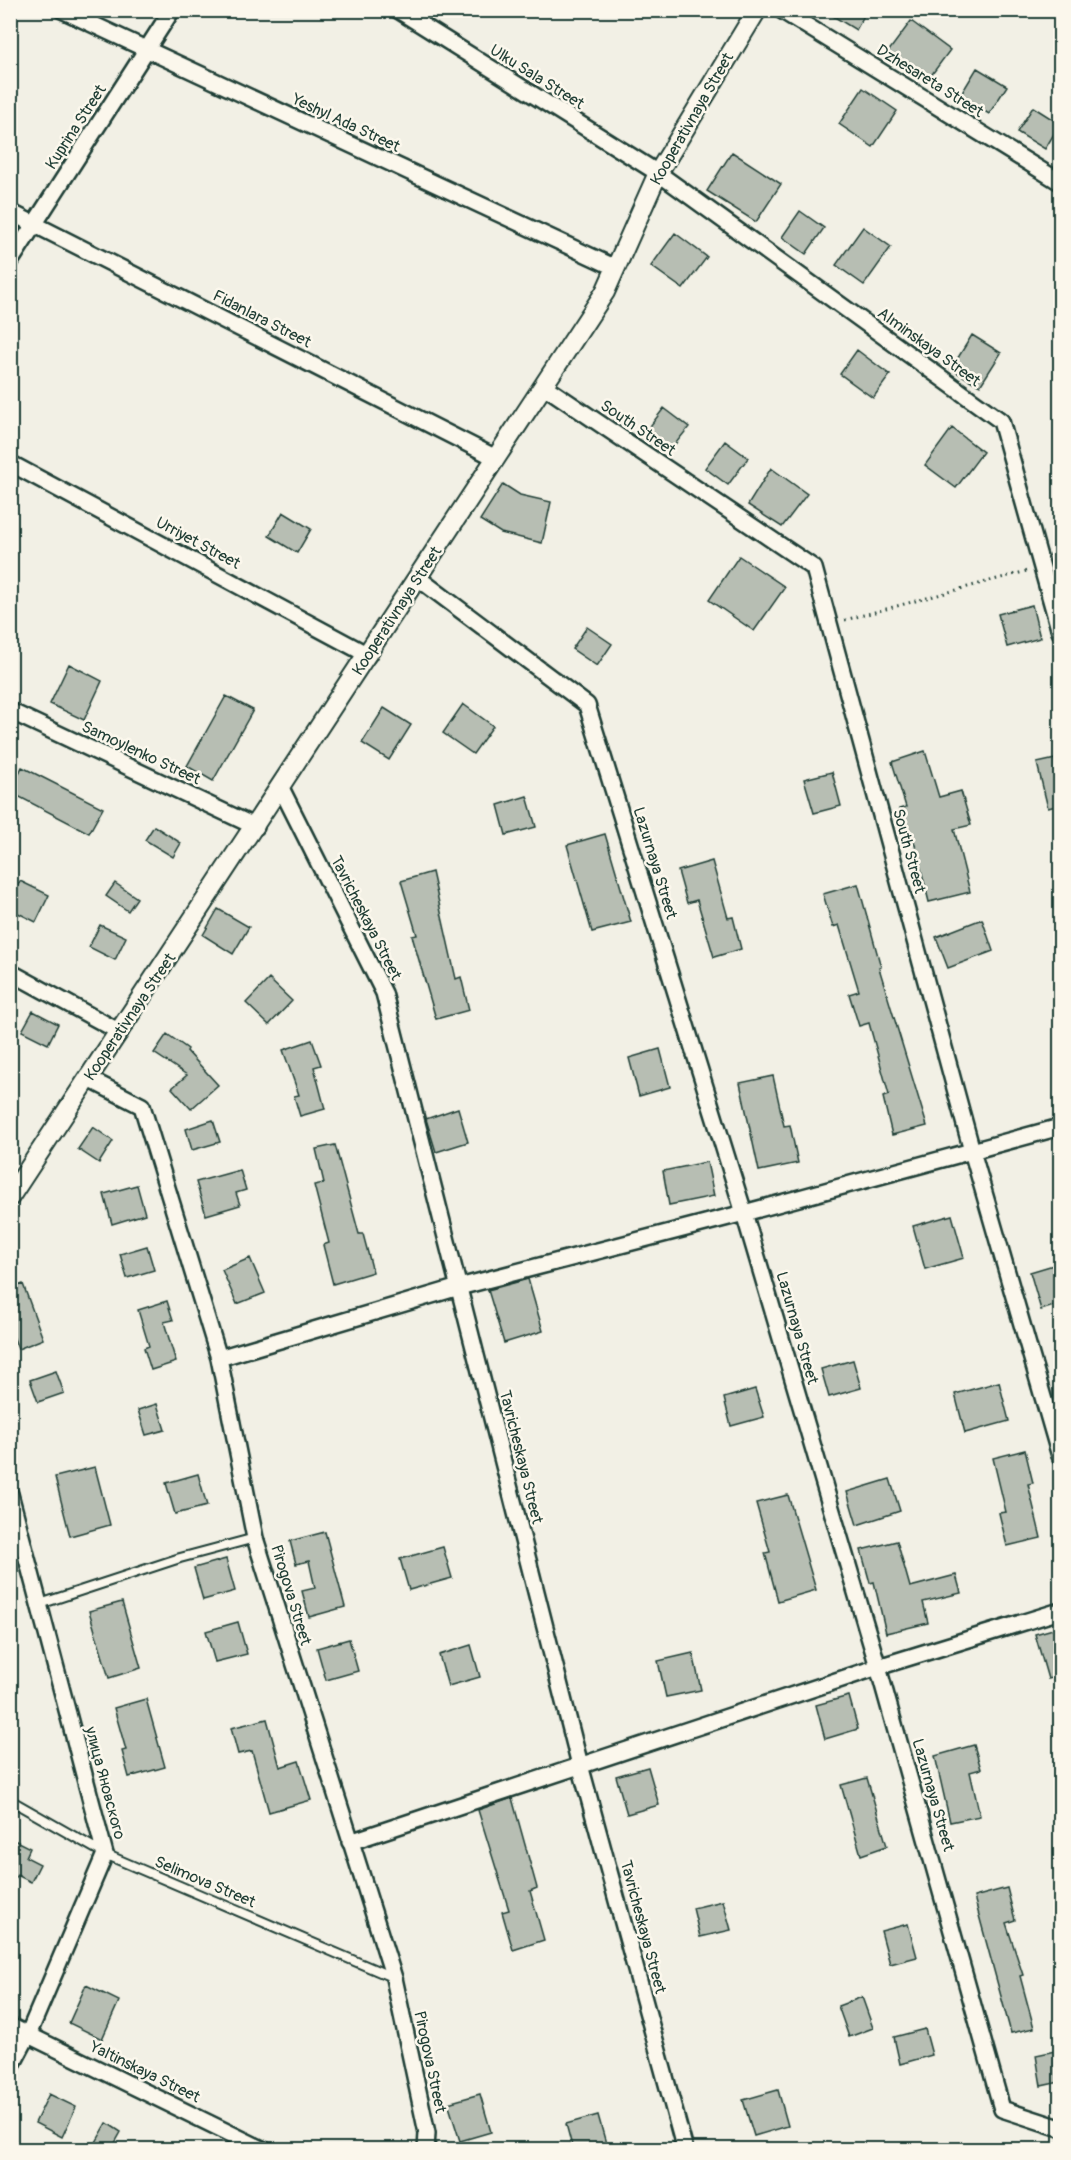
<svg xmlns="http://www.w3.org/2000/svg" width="1071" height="2160" font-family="Pangolin,sans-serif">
	<rect width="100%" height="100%" fill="#f2f0e5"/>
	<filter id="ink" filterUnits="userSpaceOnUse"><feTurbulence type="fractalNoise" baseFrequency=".0167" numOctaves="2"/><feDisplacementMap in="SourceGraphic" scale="12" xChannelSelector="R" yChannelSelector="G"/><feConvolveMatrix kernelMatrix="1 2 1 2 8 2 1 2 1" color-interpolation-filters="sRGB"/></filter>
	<g filter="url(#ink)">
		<!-- building -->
		<path fill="#b7beb3" stroke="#1f3d34" stroke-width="1.5" d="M823,10h44l-11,20z
			M911,21l39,29 -23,31 -39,-29z
			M977,68l30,18 -18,28 -29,-18z
			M863,88l34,23 -24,36 -34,-23z
			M1033,107l27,17 -15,25 -28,-17z
			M732,152l49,32 -25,38 -49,-31z
			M800,211l24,17 -18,26 -24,-17z
			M863,227l28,20 -27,38 -28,-20z
			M675,233l32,24 -24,32 -32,-23z
			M972,335l29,18 -21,33 -29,-17z
			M857,350l33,25 -17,23 -33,-24z
			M664,408l25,19 -18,22 -24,-19z
			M952,428l31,24 -27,36 -31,-23z
			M725,441l23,17 -20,27 -23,-17z
			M771,468l36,26 -25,33 -34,-22z
			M503,484l17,11 31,7 -9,41 -41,-10 -21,-13z
			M283,512l28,17 -14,24 -28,-17z
			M739,556l46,31 -31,44 -45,-31z
			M1032,605l8,33 -33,9 -9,-33z
			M587,627l25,17 -15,22 -25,-17z
			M69,664l33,17 -18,39 -34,-16z
			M226,696l27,14 -40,71 -26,-15z
			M463,704l30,22 -20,28 -30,-21z
			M384,708l27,17 -22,35 -27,-17z
			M925,751l14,46 22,-6 10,34 -17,4 16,63 -41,10 -15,-61 -5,1 -10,-33 7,-2 -14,-45z
			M1060,758v47l-12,3 -11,-45z
			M22,767l81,41 -14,25 -79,-41z
			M832,772l9,34 -27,7 -10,-34z
			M527,796l9,31 -30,8 -8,-30z
			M154,826l27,17 -8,14 -28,-17z
			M605,834l26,88 -39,10 -25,-87z
			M712,861l16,57 5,-1 8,32 -27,8 -17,-57 -10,3 -9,-32z
			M432,872l24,107 5,-2 8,33 -33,9 -24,-83 5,-1 -16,-54z
			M20,881l29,14 -13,27 -26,-13v-8z
			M115,883l22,15 -9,13 -22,-15z
			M858,884l23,83 -2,1 48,158 -35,9 -9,-38 6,-2 -20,-72 -10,3 -10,-32 10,-3 -20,-66 -6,2 -10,-33z
			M218,909l31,18 -16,27 -30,-19z
			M982,919l11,32 -45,17 -12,-31z
			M100,925l26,12 -11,23 -26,-13z
			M269,979l23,22 -23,24 -23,-22z
			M33,1011l25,13 -10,20 -26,-13z
			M167,1034l21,15 -1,2 31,34 -27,24 -19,-21 15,-13 -33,-22z
			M312,1040l9,25 -7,2 11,42 -25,7 -6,-20 5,-1 -16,-45z
			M660,1049l10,38 -31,9 -10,-38z
			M773,1076l11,50 6,-1 8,38 -39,8 -19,-88z
			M458,1108l10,34 -32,10 -10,-33z
			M213,1120l7,22 -28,8 -6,-21z
			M93,1127l20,14 -14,22 -21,-14z
			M335,1145l24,89h4l10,38 -40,12 -10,-39 6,-2 -15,-58 10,-2 -8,-34z
			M707,1162l7,34 -45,9 -6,-34z
			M240,1170l6,20 -10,3 4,12 -34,10 -10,-33z
			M137,1185l8,29 -33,10 -8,-30z
			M952,1215l12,43 -39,11 -12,-43z
			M147,1246l7,24 -27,8 -7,-24z
			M250,1258l15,35 -28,11 -15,-34z
			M1060,1263v41l-19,6 -11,-38z
			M528,1279l15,52 -39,12 -16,-53z
			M23,1284l20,55 -25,10 -8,-21v-39z
			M167,1301l6,19 -9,2 12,40 -25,8 -7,-22 5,-2 -11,-36z
			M853,1360l8,28 -32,9 -8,-28z
			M56,1371l8,22 -26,9 -8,-22z
			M999,1382l10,39 -44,12 -10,-39z
			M755,1389l9,28 -33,9 -7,-28z
			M157,1404l8,26 -19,5 -8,-25z
			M1025,1450l8,33 -5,1 13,54 -34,8 -8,-33 7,-1 -13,-54z
			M95,1467l15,58 -40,11 -15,-59z
			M198,1474l9,32 -32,8 -9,-31z
			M890,1479l10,32 -43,14 -10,-33z
			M788,1495l28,95 -38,11 -13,-48 5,-1 -14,-49z
			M325,1532l20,75 -36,10 -7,-26 13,-3 -6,-27 -13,3 -6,-23z
			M897,1541l13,46 46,-12 5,18 -38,9 5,21 -42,10 -12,-51 -4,1 -9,-33z
			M443,1547l9,31 -43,12 -9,-31z
			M226,1559l9,32 -32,9 -9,-32z
			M122,1602l19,66 -32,10 -20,-67z
			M238,1622l9,32 -32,8 -9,-31z
			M1060,1627v49l-12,3 -13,-45z
			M349,1639l9,32 -32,9 -9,-32z
			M471,1645l9,32 -32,9 -9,-31z
			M693,1653l8,37 -35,7 -8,-36z
			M849,1696l9,33 -33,10 -9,-34z
			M146,1699l19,68 -36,10 -7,-26 4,-1 -12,-42z
			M267,1719l13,48 19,-6 12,39 -42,12 -17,-61 -14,3 -7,-26z
			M974,1745l7,24 -11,3 10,44 -30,6 -15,-66z
			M648,1767l11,38 -32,9 -11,-38z
			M867,1778l20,68 -26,9 -20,-70z
			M512,1798l25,90 -7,3 14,49 -31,10 -11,-38 7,-2 -31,-100z
			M10,1838l20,10 -4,9 14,7 -9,18 -14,-7 -7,13z
			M1007,1888l8,32 -9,3 17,52 -3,1 14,52 -23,5 -37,-136z
			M723,1901l8,29 -31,7 -7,-29z
			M908,1924l9,33 -27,7 -9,-33z
			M86,1985l33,16 -17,38 -33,-16z
			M862,1997l11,31 -24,9 -11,-31z
			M925,2029l7,26 -32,9 -6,-27z
			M1060,2050v32l-19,4 -5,-31z
			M778,2090l10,36 -34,10 -11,-36z
			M49,2094l27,13 -14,30 -27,-14z
			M480,2094l11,38 -31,9 -12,-38z
			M598,2115l9,32 -34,3 -7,-26z
			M107,2123l14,9 -10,18h-7l-9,-6z"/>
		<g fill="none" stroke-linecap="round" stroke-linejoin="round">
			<!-- service casing -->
			<g stroke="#1f3d34" stroke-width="12">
				<path id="service" d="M40,1604l140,-46 75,-20
					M10,1800l95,54 287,123"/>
			</g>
			<!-- minor casing -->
			<g stroke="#1f3d34" stroke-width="20">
				<path id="minor" d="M62,10l554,258
					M398,10l260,163 343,248 59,211
					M781,10l279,172
					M10,212l486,246
					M10,262l162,-252
					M544,386l270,182 158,583 88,305
					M10,463l358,192
					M418,578l169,127 157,508 134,454 124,442 58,19
					M10,711l246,116
					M281,788l103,205 196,772 105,385
					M10,972l110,60
					M89,1079l53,27 77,252 36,180 139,440 33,155 -1,17
					M219,1358l240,-71 285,-74 316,-86
					M10,1494l95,360 -77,181 -18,34
					M350,1842l528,-175 182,-56
					M10,2026l254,124"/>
			</g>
			<!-- tertiary casing -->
			<g stroke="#1f3d34" stroke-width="22">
				<path id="tertiary" d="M10,1197l595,-905 53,-119 99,-163"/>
			</g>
			<!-- path -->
			<path stroke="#1f3d34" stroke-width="3" stroke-dasharray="1.5 4.5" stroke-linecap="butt" d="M845,620l182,-49"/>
			<!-- service -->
			<use href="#service" stroke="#fbf7ec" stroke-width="8"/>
			<!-- minor -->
			<use href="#minor" stroke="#fbf7ec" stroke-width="15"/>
			<!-- tertiary -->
			<use href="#tertiary" stroke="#fbf7ec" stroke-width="18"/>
		</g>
	</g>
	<g text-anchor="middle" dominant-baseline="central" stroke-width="5" stroke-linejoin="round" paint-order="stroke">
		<!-- street labels -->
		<g font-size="16" fill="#1f3d34" stroke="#fbf7ec">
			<text transform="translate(537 77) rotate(32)">Ulku Sala Street</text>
			<text transform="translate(930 81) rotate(32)">Dzhesareta Street</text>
			<text transform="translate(692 119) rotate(-60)">Kooperativnaya Street</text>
			<text transform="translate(346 123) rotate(25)">Yeshyl Ada Street</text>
			<text transform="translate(76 127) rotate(-57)">Kuprina Street</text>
			<text transform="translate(262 319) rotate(27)">Fidanlara Street</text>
			<text transform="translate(929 347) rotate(36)">Alminskaya Street</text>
			<text transform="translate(638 428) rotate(34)">South Street</text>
			<text transform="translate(198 543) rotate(28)">Urriyet Street</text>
			<text transform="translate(397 611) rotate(-57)">Kooperativnaya Street</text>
			<text transform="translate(141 753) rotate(25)">Samoylenko Street</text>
			<text transform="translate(909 851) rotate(75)">South Street</text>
			<text transform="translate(655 863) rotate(73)">Lazurnaya Street</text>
			<text transform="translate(366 918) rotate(63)">Tavricheskaya Street</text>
			<text transform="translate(130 1017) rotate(-56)">Kooperativnaya Street</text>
			<text transform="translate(797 1328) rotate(74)">Lazurnaya Street</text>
			<text transform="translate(521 1457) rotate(76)">Tavricheskaya Street</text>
			<text transform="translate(291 1595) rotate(73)">Pirogova Street</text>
			<text transform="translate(105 1783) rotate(75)">улица Яновского</text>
			<text transform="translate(933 1795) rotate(74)">Lazurnaya Street</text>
			<text transform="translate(205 1882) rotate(23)">Selimova Street</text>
			<text transform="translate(643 1927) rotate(75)">Tavricheskaya Street</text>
			<text transform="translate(430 2062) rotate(78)">Pirogova Street</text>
			<text transform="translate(145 2072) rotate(26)">Yaltinskaya Street</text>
		</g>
	</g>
	<!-- margin -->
	<rect width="1071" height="2160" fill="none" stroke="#fbf7ec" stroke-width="36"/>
	<rect x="18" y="18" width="1035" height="2124" fill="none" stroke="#1f3d34" stroke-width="2" filter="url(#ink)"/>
</svg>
